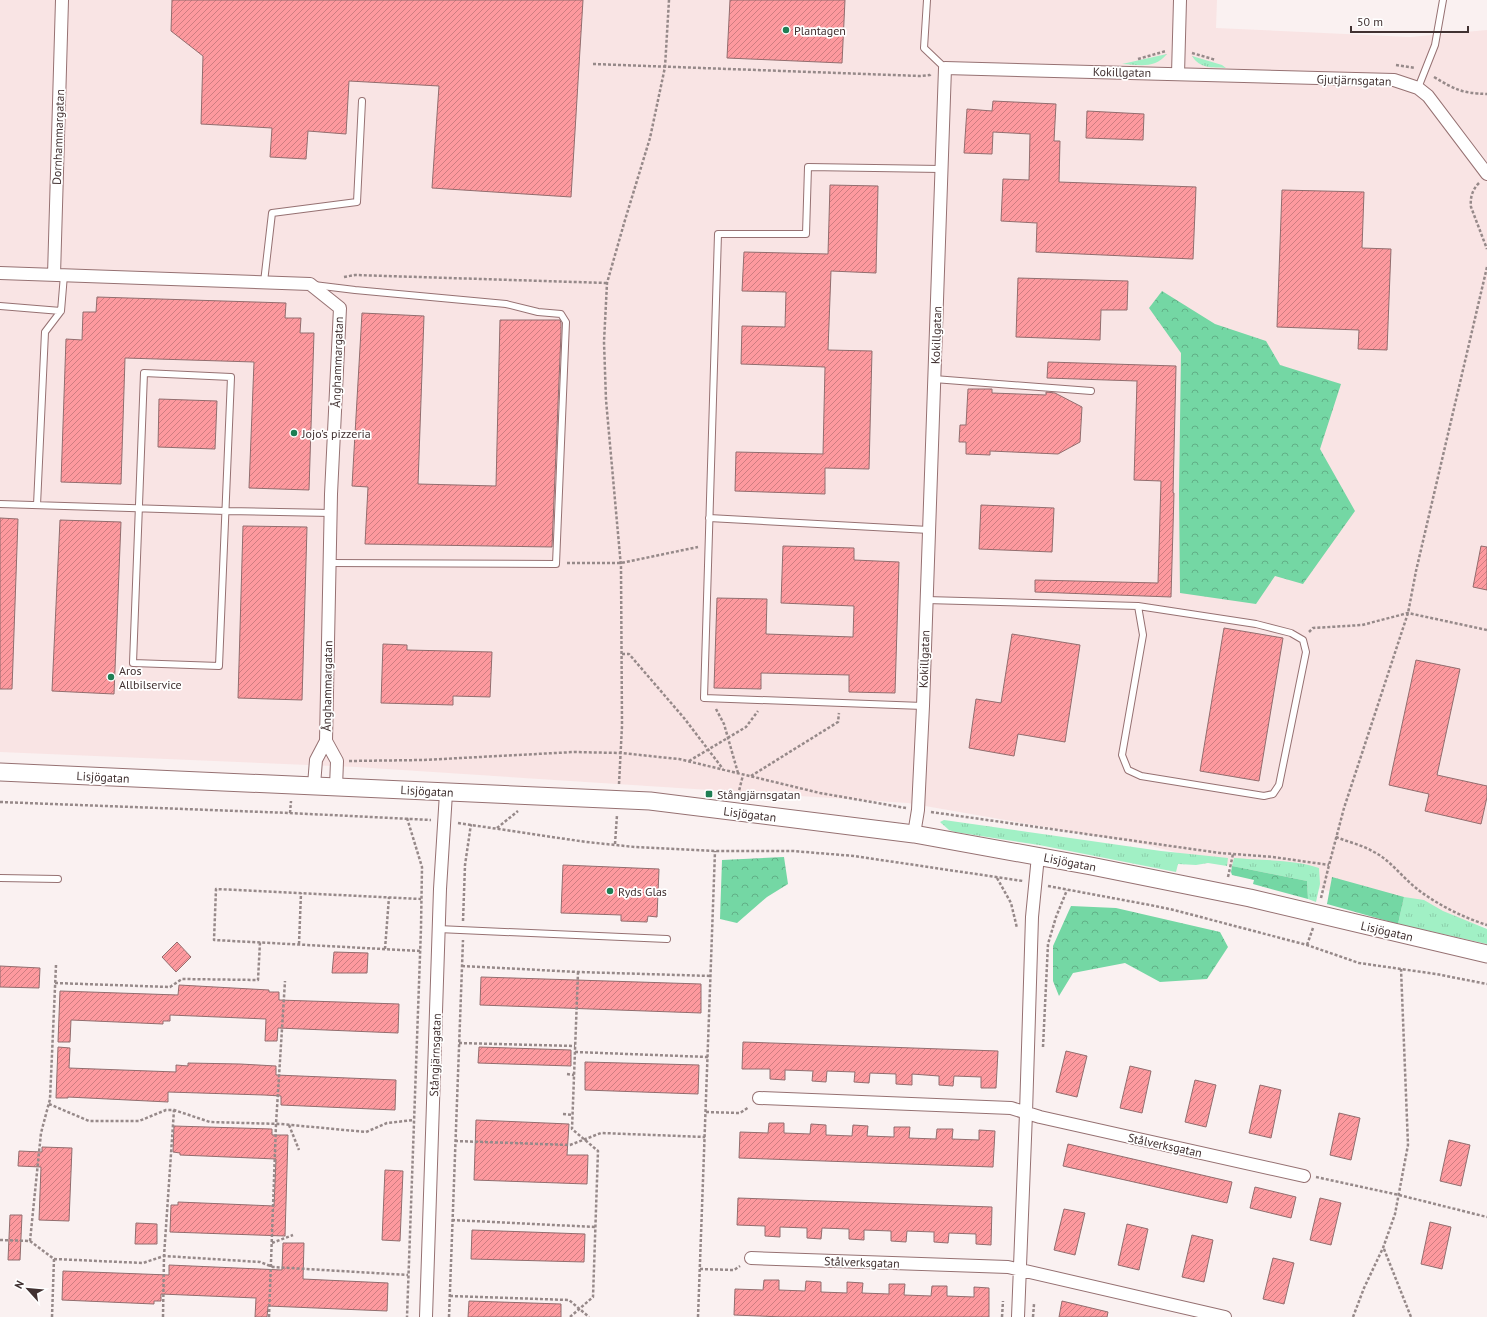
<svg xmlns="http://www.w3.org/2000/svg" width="1487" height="1317" font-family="'PT Sans',sans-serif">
	<defs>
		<pattern id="grass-tufts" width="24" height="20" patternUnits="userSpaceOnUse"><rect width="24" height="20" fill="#a1f0c5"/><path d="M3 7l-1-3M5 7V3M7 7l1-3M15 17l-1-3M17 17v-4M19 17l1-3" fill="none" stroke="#8cceaa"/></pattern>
		<pattern id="forest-crowns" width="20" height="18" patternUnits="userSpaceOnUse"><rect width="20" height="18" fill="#74d7a4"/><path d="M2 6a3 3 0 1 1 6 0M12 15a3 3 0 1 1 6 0" fill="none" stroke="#61af86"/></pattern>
		<pattern id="building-hatch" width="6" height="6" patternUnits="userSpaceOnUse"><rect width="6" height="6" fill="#fd999e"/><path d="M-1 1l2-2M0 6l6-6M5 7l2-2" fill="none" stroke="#ce7d81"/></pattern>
	</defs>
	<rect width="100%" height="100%" fill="#faf1f1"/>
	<!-- built -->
	<path fill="#f9e4e4" d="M0,0h1217l-1,28 194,9 77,-7v897l-162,-37 -178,-45 -239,-42 -552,-36 -356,-15z"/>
	<!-- grass -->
	<path fill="url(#grass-tufts)" d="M1167,54c-12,15 -27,11 -45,10z
		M1192,56l30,9 4,3c-14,-1 -26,1 -34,-12z
		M944,820l217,31 67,7 -1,8 -19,-3 -12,2 -18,-1 -2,8 -137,-27 -84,-13 -6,-2 -9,-8z
		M1234,858c24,2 63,2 85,10l1,16 -4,18 -8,-3 -1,-18 -75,-15z
		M1404,897l20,3 19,11 44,18v15l-89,-20z"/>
	<!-- forest -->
	<path fill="url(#forest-crowns)" d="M1162,291l53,33 51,17 14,24 61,19 -21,65 35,62 -52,73 -28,-8 -19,28 -76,-11 -1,-101 2,-139 -32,-45z
		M784,857l4,27 -21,13 -30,26 -17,-4 2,-59z
		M1232,866l75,15 1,18 -55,-15 1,-4 -22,-5 -1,-3z
		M1332,877l72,20 -6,27 -71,-20z
		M1071,906l45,2 104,24 8,15 -21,32 -47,3 -35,-19 -52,10 -14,23 -6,-15v-35z"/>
	<!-- building -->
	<path fill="url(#building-hatch)" stroke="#926d6e" d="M172,0h411l-12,197 -139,-9 7,-102 -90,-5 -3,53 -38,-3 -2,28 -36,-2 2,-29 -71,-4 2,-68 -32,-25z
		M730,0h115l-3,63 -115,-5z
		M993,101l63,3 -2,37h6l-1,41 137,5 -3,72 -157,-7 1,-29 -36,-2 2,-42 26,1 1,-46 -37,-2 -1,22 -28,-1 3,-44 25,2z
		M1087,111l57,3 -1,26 -57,-2z
		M830,185l48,1 -2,87 -45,-2 -3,79 44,1 -3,118 -44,-1v26l-90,-3 1,-39 87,2 2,-87 -84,-3 1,-38 43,1 1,-35 -44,-1 2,-39 84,2z
		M1282,190l82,2 -2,56 29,1 -4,101 -29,-1 1,-19 -82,-3z
		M1018,278l110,3 -1,29h-26l-1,30 -84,-3z
		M97,297l189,6 -1,15h16l-1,15h14l-5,157 -60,-2 5,-126 -129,-4 -4,126 -60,-2 5,-143 16,1 1,-28h13z
		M362,313l62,3 -6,168 78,2 4,-166h60l1,3v10l-9,214 -187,-3 3,-57 -16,-1z
		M1048,362l128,4 -3,127h1l-3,104 -136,-5v-12l123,3 3,-102 -27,-1 3,-99 -90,-3z
		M968,389h24v4l54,2v-3l9,1 27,14 -2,35 -22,12 -68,-3v4l-24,-1v-12h-7l1,-17h6z
		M159,399l58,2 -2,48 -57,-2z
		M981,505l73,3 -2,44 -73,-3z
		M0,518l18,1 -6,170h-12z
		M60,520l61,2 -7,172 -62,-3z
		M243,526l64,1 -5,173 -64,-2z
		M783,546l71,2v12l45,2 -4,131 -46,-1v-17l-88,-2v16l-47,-1 3,-90 50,1 -1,35 87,3 1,-31 -73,-3z
		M1481,546l6,1v43l-14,-3z
		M1224,628l59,10 -24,143 -59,-10z
		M1012,634l68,11 -15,97 -47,-8 -4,22 -45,-8 7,-49 25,4z
		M383,644l24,1v5l85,2 -2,45 -37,-1v9l-72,-2z
		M1416,660l44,9 -23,106 50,11v11l-6,27 -56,-13 4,-17 -40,-9z
		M563,865l96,4 -2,48 -9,-1 -1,6 -26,-1v-6l-60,-2z
		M177,942l14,15 -15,15 -14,-15z
		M334,952l34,1 -1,20h-35z
		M0,966l40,2 -1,20 -39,-1z
		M481,977l220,7v29l-221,-8z
		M179,985l90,5v2h10v8l120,4 -1,29 -120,-5 -1,13h-12l1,-22 -96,-4v6h-7v3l-92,-4 -1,22h-12l2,-51 118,4z
		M743,1042l255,9 -2,37h-15v-11l-27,-1 -1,10 -14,-1v-9l-27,-2v11l-16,-1v-10l-26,-1 -1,10 -15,-1 1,-10 -28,-1 -1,11 -14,-1 1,-10 -28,-1v10l-15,-1v-10h-28z
		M58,1047l12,1 -1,20 107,4v-7l12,1v-3l52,1 36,2v9l120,5 -1,30 -114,-5v-9l-17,-1 -96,-3v10l-100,-5v1h-12z
		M479,1047l92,3v16l-93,-3z
		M1066,1051l21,5 -10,41 -21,-5z
		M585,1062l114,3 -1,29 -113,-4z
		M1130,1066l21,5 -9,42 -22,-5z
		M1195,1080l21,5 -10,42 -21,-5z
		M1260,1085l21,5 -10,48 -22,-5z
		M1339,1113l21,5 -9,42 -21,-5z
		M476,1120l93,4 -2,31h21l-1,29 -113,-4z
		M769,1123h15v10l26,1 1,-10 15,1v10l26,1 1,-11 15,1 -1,10 27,1v-10h16l-1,11 27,1 1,-10h16l-1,10 27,1v-10l16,1 -2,36 -254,-9 1,-26 28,1z
		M174,1126l98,3v6h16l-3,101 -115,-4 1,-27h7v-3l96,4 2,-47 -96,-4v-2l-7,-1z
		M1449,1140l21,5 -9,41 -21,-5z
		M1068,1144l164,38 -5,21 -164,-37z
		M42,1147l30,1 -3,73 -30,-1 2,-53 -23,-1 1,-15 23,1z
		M385,1170l18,1 -3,70 -18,-1z
		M1255,1187l41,10 -5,21 -41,-10z
		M738,1198l254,9 -1,38 -15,-1v-10l-27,-1 -1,10 -14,-1v-10l-27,-1 -1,11 -15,-1v-10l-27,-1v10l-15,-1v-10l-27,-1 -1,11 -14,-1v-10l-27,-1v10l-15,-1v-10l-28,-1z
		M1320,1198l21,5 -10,42 -21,-5z
		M1064,1209l21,4 -10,42 -21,-5z
		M10,1215h12l-2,45h-12z
		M1430,1222l21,5 -9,42 -21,-5z
		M136,1223l21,1v20h-22z
		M1127,1224l21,5 -9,41 -21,-5z
		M472,1230l113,4 -1,28 -113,-3z
		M1192,1235l21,5 -9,42 -22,-5z
		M283,1243h21l-1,36 85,4 -1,28 -119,-5 -1,11h-12l1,-19 -95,-4v7h-7v3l-92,-4 1,-29 106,4v-10l113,5z
		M1273,1258l21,5 -10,41 -21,-5z
		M764,1280h15v10l26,1 1,-10 15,1v10l26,1v-11l16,1 -1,10 27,1v-10h16l-1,11 27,1 1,-10h15v10l27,1v-10l15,1v29h-206l-49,-2 1,-26 28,1z
		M469,1301l92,3v13h-93z
		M1062,1301l46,11 -1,5h-48z"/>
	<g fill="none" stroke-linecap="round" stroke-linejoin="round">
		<!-- lane casing -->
		<g stroke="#967172" stroke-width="8">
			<path id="lane" d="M927,0l-3,48 21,20
				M1418,88l17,-43 8,-45
				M264,282l8,-69 85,-11 5,-101
				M314,285l41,5 151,14 32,8 23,2 5,8 -10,242 -226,-1
				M0,306l61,5
				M144,373l87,4 -12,289 -86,-3z
				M934,379l157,12
				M0,504l226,7 105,2
				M37,505l8,-173 16,-21 3,-36
				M709,518l220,12
				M926,600l212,6 118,18 35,9 12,7 3,12 -27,133 -6,9 -9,2 -123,-20 -13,-6 -6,-15 21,-120 -5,-29
				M923,706l-219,-8 14,-464h88l2,-67 133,2
				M0,878l58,1
				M438,929l229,10"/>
		</g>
		<!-- street casing -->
		<g stroke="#967172" stroke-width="14">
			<path id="street" d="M1178,74l2,-74
				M0,273l310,11 30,24 -9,186 -5,247 -10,19 -2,25
				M54,275l8,-275
				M326,741l11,20 -1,26
				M914,834l4,-24 5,-104 22,-638 449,12 24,8 10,8 59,78
				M759,1098l252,10 29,9 264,59
				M751,1258l257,9 217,50
				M426,1317l14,-428 6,-96
				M1018,1317l8,-204 6,-196 6,-61"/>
		</g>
		<!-- secondary casing -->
		<g stroke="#967172" stroke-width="19">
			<path id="secondary" d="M0,772l650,29 264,33 177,32 159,32 237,56"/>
		</g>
		<!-- path -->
		<path stroke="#968989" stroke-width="2.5" stroke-dasharray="3 2" stroke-linecap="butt" d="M1192,53l24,7
			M1138,59l28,-8
			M593,64l327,12 10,-1 1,-2
			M1396,65l19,3
			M1434,77c22,13 27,16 53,17
			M1479,183c-7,7 -9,15 -8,24l16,42
			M344,277l11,-2 252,8
			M567,563h54l77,-16
			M1309,632l4,-4 49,-3 46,-12 79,17
			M622,654h7l55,64 39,51
			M716,709l8,15 14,49
			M349,761l74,-1 151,-8 47,1 58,6 141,34 86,15
			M689,761l57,-34 12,-16
			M751,776l87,-54 1,-9
			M619,784l3,-58 -1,-159 -15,-167 -2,-58 3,-59 18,-63 25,-82 15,-71 4,-67
			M738,795l5,-20
			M0,802l290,11 141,7
			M931,812l289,41 53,4 56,8
			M290,813l1,-12
			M407,818l15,49 -1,61 -14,389
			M458,823l128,19 49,5 80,4h78l61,5 169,25
			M497,828l21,-17
			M1336,837c12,5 26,8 38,15 16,8 27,24 42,36 20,16 46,29 71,37
			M615,844l2,-29
			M1228,877l5,-23
			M997,878l14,25 6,25
			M1048,886l102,19 24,5 133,35 52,18 77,11 51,10
			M1321,898l8,-33 15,-57 64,-195 8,-42 71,-304
			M463,921l2,-56 6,-41
			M299,944l2,-51
			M1307,945l6,-17
			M385,949l4,-52
			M420,951l-206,-11 2,-51 205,10
			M462,966l116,6 133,4
			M55,983l115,4 12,-8 76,1 2,-38
			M459,1043l116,3
			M1043,1047l5,-103 8,-27 11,-27
			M575,1052l133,5
			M567,1074l7,1
			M49,1104l40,17h50l27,-11h8l36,12 71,2 85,8 21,-9 27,-3
			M706,1112l34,1 9,-6
			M563,1114l10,1
			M289,1125l10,25
			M455,1141l115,4 31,-12 104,4
			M1316,1177l83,18 88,22
			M452,1220l143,7
			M0,1240l30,1 24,18 89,4 21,-7 96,6 13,5 135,8
			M30,1241l11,-108 9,-34 6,-134
			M272,1243l21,-8
			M1384,1249l27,68
			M700,1269l34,1 6,-4
			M450,1296l119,4 20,17
			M52,1317l2,-58
			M163,1317l1,-61 10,-146
			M269,1317l7,-193 9,-143
			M449,1317l14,-377
			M570,1317l23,-20 5,-146 -26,-22 6,-157
			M698,1317l17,-466
			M1002,1317l1,-16
			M1033,1317l1,-13
			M1353,1317l11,-29 19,-40 12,-34 13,-69 -7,-176"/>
		<!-- lane -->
		<use href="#lane" stroke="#fff" stroke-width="6"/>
		<!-- street -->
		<use href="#street" stroke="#fff" stroke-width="12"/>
		<!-- secondary -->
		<use href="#secondary" stroke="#fff" stroke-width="17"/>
	</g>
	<!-- markers -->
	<g fill="#1f7e54" stroke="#fff" stroke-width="1.5">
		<circle cx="786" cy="30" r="4"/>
		<circle cx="294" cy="433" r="4"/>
		<circle cx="111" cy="677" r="4"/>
		<rect x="705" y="790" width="8" height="8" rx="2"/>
		<circle cx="610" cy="891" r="4"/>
	</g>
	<g text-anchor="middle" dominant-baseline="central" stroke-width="3.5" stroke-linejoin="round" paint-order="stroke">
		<!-- poi labels -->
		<g font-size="12" fill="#413131" stroke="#fff" text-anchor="start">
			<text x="794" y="30">Plantagen</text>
			<text x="302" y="433">Jojo's pizzeria</text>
			<text x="119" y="670">Aros<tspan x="119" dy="14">Allbilservice</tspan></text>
			<text x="717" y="794">Stångjärnsgatan</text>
			<text x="618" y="891">Ryds Glas</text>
		</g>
		<!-- street labels -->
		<g font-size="12" fill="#413131" stroke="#fff">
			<text transform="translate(1122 72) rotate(1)">Kokillgatan</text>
			<text transform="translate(1354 80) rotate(2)">Gjutjärnsgatan</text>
			<text transform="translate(58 137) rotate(-88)">Dornhammargatan</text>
			<text transform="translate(936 335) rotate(-88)">Kokillgatan</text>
			<text transform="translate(337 362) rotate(-88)">Ånghammargatan</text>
			<text transform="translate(924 659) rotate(-88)">Kokillgatan</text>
			<text transform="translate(327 686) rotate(-89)">Ånghammargatan</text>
			<text transform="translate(103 777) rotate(3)">Lisjögatan</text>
			<text transform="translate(427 791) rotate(3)">Lisjögatan</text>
			<text transform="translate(750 814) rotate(7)">Lisjögatan</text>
			<text transform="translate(1070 862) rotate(11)">Lisjögatan</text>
			<text transform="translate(1387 931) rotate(13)">Lisjögatan</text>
			<text transform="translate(435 1055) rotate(-88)">Stångjärnsgatan</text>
			<text transform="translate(1165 1145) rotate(12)">Stålverksgatan</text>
			<text transform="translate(862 1262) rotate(2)">Stålverksgatan</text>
		</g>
	</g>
	<!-- north arrow -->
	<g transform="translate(28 1289) rotate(297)" stroke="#ffffff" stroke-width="3" paint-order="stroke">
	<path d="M0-3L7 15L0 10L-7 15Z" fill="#413131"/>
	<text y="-6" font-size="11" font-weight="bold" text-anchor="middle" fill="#413131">N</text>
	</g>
	<!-- scale -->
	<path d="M1351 26v6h117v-6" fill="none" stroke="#413131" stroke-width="2"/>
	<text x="1357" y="26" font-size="12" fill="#413131" stroke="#ffffff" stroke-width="3" paint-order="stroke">50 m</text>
</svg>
